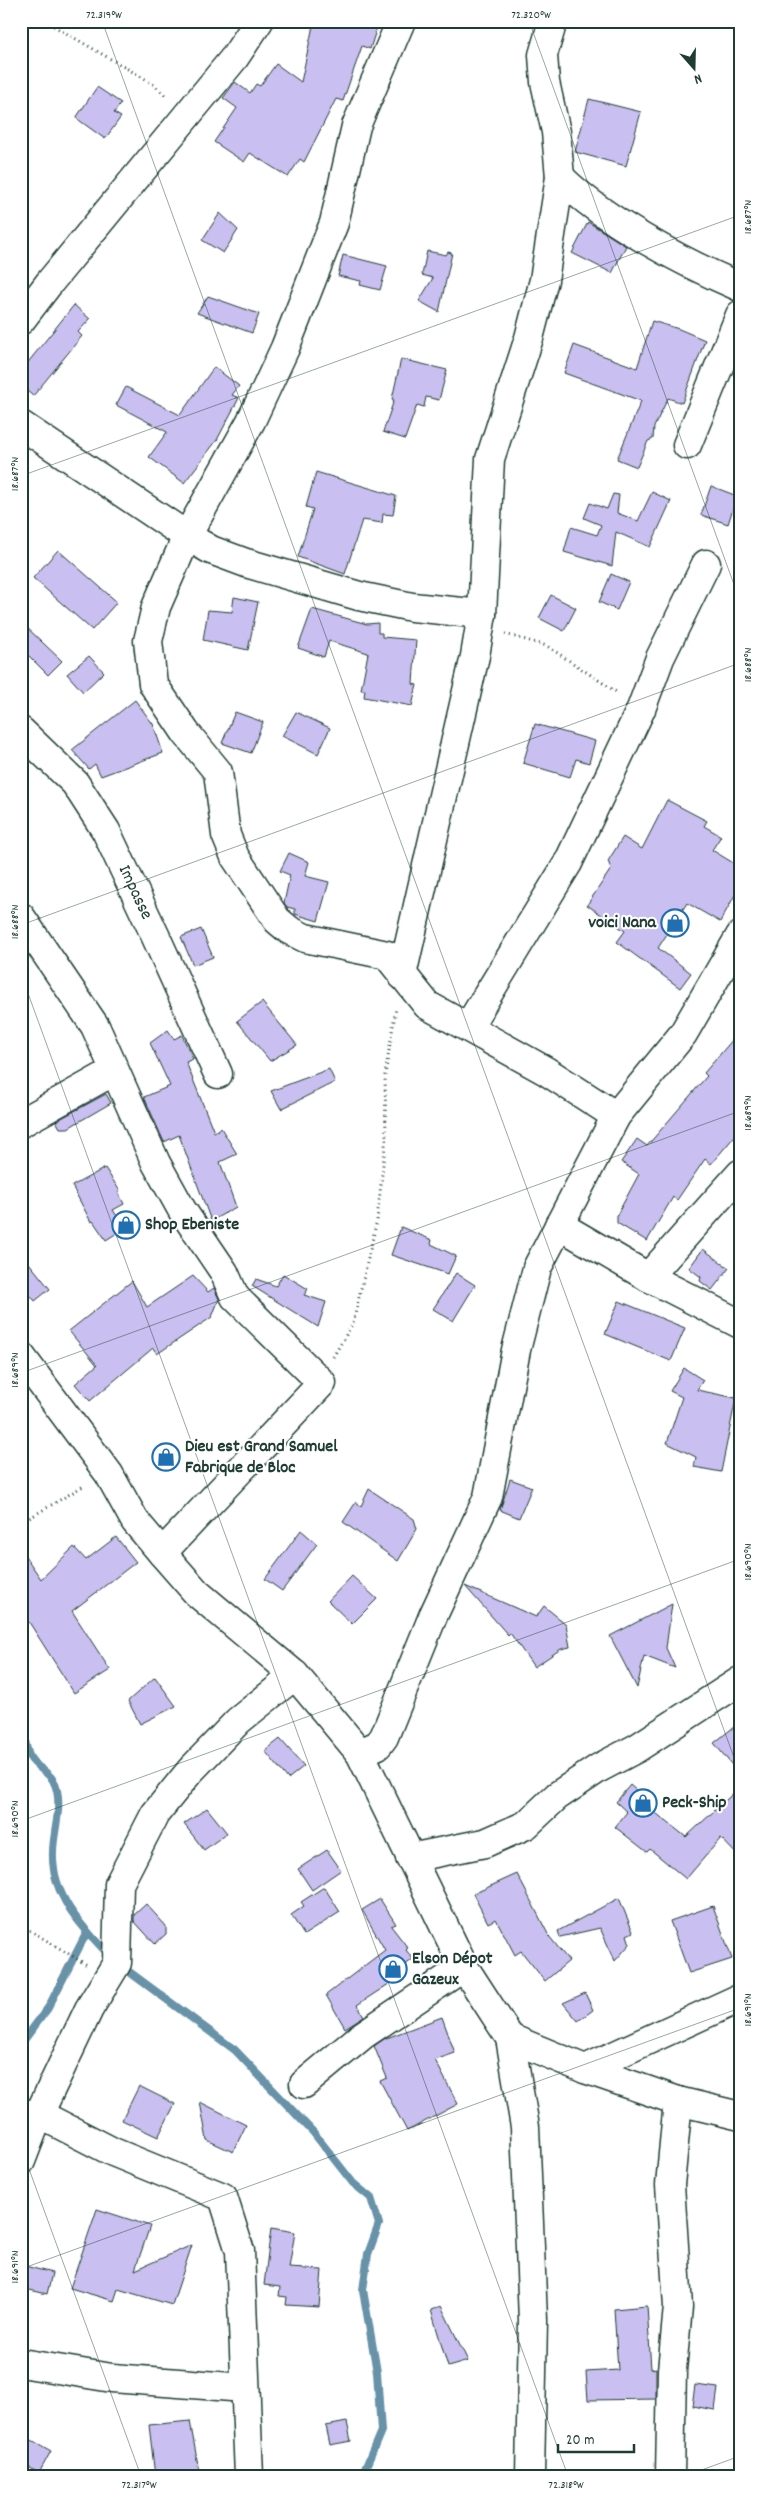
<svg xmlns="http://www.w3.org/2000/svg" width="761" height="2497" font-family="Dekko,sans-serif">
	<rect width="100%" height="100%" fill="#fff"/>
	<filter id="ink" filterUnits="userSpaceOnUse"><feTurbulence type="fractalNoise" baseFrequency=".02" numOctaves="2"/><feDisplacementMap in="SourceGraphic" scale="10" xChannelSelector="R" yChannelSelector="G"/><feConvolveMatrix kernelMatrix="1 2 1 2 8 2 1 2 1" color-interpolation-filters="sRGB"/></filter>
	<g filter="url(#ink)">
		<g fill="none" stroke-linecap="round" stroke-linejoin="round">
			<!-- stream -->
			<path stroke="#6892a8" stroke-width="8" d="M21,1730c6,9 4,21 10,29 5,8 17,13 22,21 12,22 0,50 0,72 -2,44 29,75 57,104
				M120,1965l115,85 78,82 40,51 18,15 8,26 -11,30 -5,36 14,82 4,59 -19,45
				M21,2044l27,-36 39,-76"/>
		</g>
		<!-- building -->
		<path fill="#c9bff0" stroke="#1f3d34" d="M314,21h65l-9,28 -8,-3 -19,55 -7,-2 -32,63 -4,-3 -12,18 -38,-24 -6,9 -30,-20 23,-34 -14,-10 12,-16 15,11 6,-9 4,2 16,-22 25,18z
			M97,87l24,16 -7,10 7,4 -16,22 -29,-21z
			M589,99l52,13 -15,54 -51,-14z
			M220,213l18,17 -15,23 -21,-13z
			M588,222l38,24 -14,27 -40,-20z
			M427,251l19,4 2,-3 4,1 -13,59 -20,-11 14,-23 -11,-3z
			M343,255l44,11 -7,24 -20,-5 1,-4 -23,-5z
			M208,296l51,18 -7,19 -55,-20z
			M74,305l16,14 -12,13 4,4 -49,60 -12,-10v-15z
			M652,321l27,8 26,11 -23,63 -14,-5 -14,29 -1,12 -5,2 -11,26 -20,-8 24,-58 -77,-28 10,-28 63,23z
			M401,359l46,11 -8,30 -13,-3 -2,10 -7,-2 -12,34 -22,-7 11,-32 -2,-1z
			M214,367l25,19 -7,9 7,3 -22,42 -33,43 -35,-26 18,-25 -51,-27 10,-18 54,28z
			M316,472l80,24 -3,19 -10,-1 -1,9 -20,-3 -17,54 -47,-17 15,-48 -7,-2z
			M711,486l26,10 -9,28 -27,-9z
			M652,492l19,9 -21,46 -34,-15 -4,34 -48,-14 7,-25 26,8 4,-10 -17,-7 6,-15 17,6 6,-15 6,1 -2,18 21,8z
			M58,550l59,52 -25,28 -59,-52z
			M611,574l18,8 -12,28 -18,-8z
			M551,595l25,13 -12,23 -25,-13z
			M234,597l24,5 -10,48 -45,-10 5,-30 24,2z
			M312,609l55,15 11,-1v10h4v4l34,3 -3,44 4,1 -5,21 -48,-9 1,-7h-4l7,-37 -39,-12 -5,16 -26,-9z
			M21,622l41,39 -14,14 -27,-27z
			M89,656l15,16 -21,20 -16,-18z
			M135,700l18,24 10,29 -62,23 -6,-12 -6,5 -17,-19z
			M235,712l28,10 -12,31 -29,-10z
			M296,712l34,16 -12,26 -36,-18z
			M535,724l60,17 -6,22 -13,-4 -6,18 -47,-14z
			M667,800l40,21 -3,5 17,10 -9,14 28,17v19l-20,36 -33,-19 -29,45 33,25 -11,15 -63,-46 8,-11 -38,-26 24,-36 -3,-8 15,-24 19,12z
			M289,853l20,9 -4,14 24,6 -11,39 -23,-7v-5l-8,-2 -3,-4 6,-28 -10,-4z
			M201,929l12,28 -20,8 -12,-28z
			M262,1002l35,43 -27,16 -33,-40z
			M168,1030l6,9 8,-4 11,24 -7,3 28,70 7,-4 16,26 -17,8 16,45 -25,14 -32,-86 -15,7 -20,-45 26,-11 -20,-43z
			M740,1031v99l-29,34 -6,-5 -28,41 -4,-3 -26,44 -30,-18v-8l22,-41 -18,-12 16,-23 10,7 60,-70 -3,-3z
			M329,1069l6,13 -54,27 -10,-18z
			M106,1094l5,9 -43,25h-8l-4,-7z
			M105,1168l15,23 -2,1 6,12 -11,6 12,18 -19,12 -13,-19 -2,1 -19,-36z
			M401,1227l31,13 -1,4 25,12 -8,18 -57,-19z
			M703,1249l26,19 -17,22 -12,-9 1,-4 -12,-9z
			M21,1253l29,36 -15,12 -14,-17z
			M456,1273l19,12 -22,36 -20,-12z
			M283,1274l25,15 -4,6 22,7 -8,25 -66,-41 4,-7 20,7z
			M193,1276l15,16 6,-4 5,11 -7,18 -55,37 -4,-6 -63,53 -15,-17 22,-19 -28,-34 63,-50 15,26z
			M619,1301l66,27 -14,33 -66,-27z
			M684,1368l19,12 -6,10 39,8 -15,74 -27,-5 2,-10 -29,-14 15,-46 -12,-6z
			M510,1479l22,8 -13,31 -19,-8z
			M369,1489l45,30 3,10 -19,32 -55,-39 13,-20 5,4z
			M301,1530l16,14 -35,47 -17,-12z
			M116,1537l20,25 -64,49 38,59 -36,23 -45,-71 -8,6v-78l20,29 33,-32 12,13z
			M352,1576l25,23 -25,25 -24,-23z
			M465,1586l71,31 8,-11 22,18 4,23 -9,2 -27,18 -24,-34 -2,2z
			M672,1604l-6,44 9,20 -31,-12 -7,32 -27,-52z
			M155,1677l21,29 -36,18 -12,-23z
			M740,1722v53l-26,-32z
			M280,1739l24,27 -16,13 -23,-28z
			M630,1785l25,22 -3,3 34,27 54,-50v71l-19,-20 -35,41 -36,-30 -3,3 -32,-25 12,-15 -11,-10z
			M207,1808l20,25 -23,17 -20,-26z
			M327,1850l14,20 -29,20 -14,-21z
			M517,1874l32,62 20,25 -24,20 -24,-30 -6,4 -19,-36 -8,4 -15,-29z
			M324,1887l16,25 -36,23 -13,-20 13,-9 -3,-4z
			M619,1898l14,34 -6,3 3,9 -15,17 -15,-33 -40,9 -2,-6z
			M380,1899l16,25 -5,2 17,22 -2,2 7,9 -10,8 4,5 -50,33 7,11 -19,12 -19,-33 59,-45 -23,-40z
			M146,1904l20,22v8l-11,10 -21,-23v-6z
			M713,1906l19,53 -43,14 -19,-52z
			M585,1993l8,17 -15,11 -15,-18z
			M442,2017l13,36 -20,7 23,44 -51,27 -27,-50 7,-3 -13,-32 10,-7z
			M139,2086l36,18 -17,33 -36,-17z
			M200,2102l46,23 -13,27 -26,-12z
			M97,2209l53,17 -15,44 57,-25 -20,60 -54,-16 -4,12 -44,-13z
			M271,2228l24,4 -6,36 33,2 -3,37 -33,-2 1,-8 -8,-1 1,-9 -16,-2z
			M21,2265l31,8 -5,21 -26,-6z
			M441,2306l27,55 -20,6 -17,-57z
			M647,2306l4,63 5,-1v31l-68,1 -2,-28 32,-2 -4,-61z
			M695,2385l23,3 -3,22 -23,-4z
			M190,2421l10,55h-45l-6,-51z
			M347,2422l4,19 -21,4 -4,-19z
			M21,2434l30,17 -12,22 -18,-10z"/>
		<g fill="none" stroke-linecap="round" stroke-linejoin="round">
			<!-- minor casing -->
			<g stroke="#1f3d34" stroke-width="31">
				<g id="minor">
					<path d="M401,21l-45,105 -22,97 -49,125 -34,73 -64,115 -31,71 -8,34 5,43 33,49 32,39 8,63 9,22 42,63 12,10 16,8 82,17 40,50 119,66 70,45"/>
					<path d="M560,177c44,44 122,85 180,110"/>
					<path d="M21,320l29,-38 185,-225 24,-36"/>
					<path d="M21,425l166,111 24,14 35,13 113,33 53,11 70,7"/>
					<path d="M687,445l53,-130"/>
					<path id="s1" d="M21,731l54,52 31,48 49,104 63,139"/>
					<path d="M21,917l74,109 61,137 26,47 42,62 11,25 87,86 -160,170"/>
					<path d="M402,975l73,-319 7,-42 8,-155 39,-121 15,-58 16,-103 -4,-45 -11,-50 -2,-27 10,-34"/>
					<path d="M468,1027l100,-164 73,-154 19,-51 46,-94"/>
					<path d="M21,1123l93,-52"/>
					<path d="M559,1225l89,52 92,47"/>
					<path d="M648,1277l92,-103"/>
					<path d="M21,1356l88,118 26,47 27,32 35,40 98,82 65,78 104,214 46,71 15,89 8,193 -3,156"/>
					<path d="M360,1753l18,-8 6,-8 49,-121 55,-119 28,-147 21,-82 79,-152 67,-82 57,-98"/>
					<path d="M410,1858l75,-15 41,-18 31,-29 42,-28 38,-20 103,-67"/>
					<path d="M510,2038l75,31 155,-71"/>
					<path d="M585,2069l93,32 62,15"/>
					<path d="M304,2084l59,-49 101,-68"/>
					<path d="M22,2114h17l74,38 110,45 17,54 9,225"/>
					<path d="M21,2161l18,-47 50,-105 28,-46 2,-79 36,-70 35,-43 48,-50 57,-46"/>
					<path d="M21,2363l91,15 133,10"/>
					<path d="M670,2476l2,-106 6,-63 -8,-122 8,-84"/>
				</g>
			</g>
			<!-- path -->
			<path stroke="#1f3d34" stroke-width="3" stroke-dasharray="1 4" stroke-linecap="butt" d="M45,21l107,62 15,14
				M505,634l42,12 71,47
				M333,1357l20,-34 24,-103 9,-83 -1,-62 11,-67
				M21,1523l64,-38
				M21,1925l66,40"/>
			<!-- minor -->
			<use href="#minor" stroke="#fff" stroke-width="28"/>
		</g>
	</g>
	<!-- ticks -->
	<path fill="none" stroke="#1f3d34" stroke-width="1" stroke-opacity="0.45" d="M102,21l638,1753M529,21l211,580M21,28l19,-7M21,476l719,-261M21,925l719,-262M21,974l547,1502M21,1373l719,-262M21,1821l719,-262M21,2147l120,329M21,2269l719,-261M685,2476l55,-20"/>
	<!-- icons -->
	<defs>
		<g id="shop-ring" transform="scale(1.4375)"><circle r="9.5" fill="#fff" stroke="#1f6fb2" stroke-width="1.5"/><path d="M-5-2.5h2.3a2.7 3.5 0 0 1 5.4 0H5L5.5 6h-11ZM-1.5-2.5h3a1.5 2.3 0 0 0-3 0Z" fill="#1f6fb2"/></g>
	</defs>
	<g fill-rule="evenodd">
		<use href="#shop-ring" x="675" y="923"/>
		<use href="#shop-ring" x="126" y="1225"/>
		<use href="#shop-ring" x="166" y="1457"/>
		<use href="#shop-ring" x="643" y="1803"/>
		<use href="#shop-ring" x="393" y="1969"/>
	</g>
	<g text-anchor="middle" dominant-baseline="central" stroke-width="4" stroke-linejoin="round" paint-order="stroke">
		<!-- street labels -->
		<g font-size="18" fill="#1f3d34" stroke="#fff">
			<text stroke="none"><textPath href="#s1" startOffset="200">Impasse</textPath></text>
		</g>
		<!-- poi labels -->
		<g font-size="18" font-weight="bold" fill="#1f3d34" stroke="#fff" text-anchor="start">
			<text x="656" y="923" text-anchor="end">voici Nana</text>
			<text x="145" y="1225">Shop Ebeniste</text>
			<text x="185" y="1447">Dieu est Grand Samuel<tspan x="185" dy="21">Fabrique de Bloc</tspan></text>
			<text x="662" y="1803">Peck-Ship</text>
			<text x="412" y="1959">Elson Dépot<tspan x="412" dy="21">Gazeux</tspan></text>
		</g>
	</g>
	<!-- margin -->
	<rect width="761" height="2497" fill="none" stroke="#fff" stroke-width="55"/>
	<!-- north arrow -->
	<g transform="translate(694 68) rotate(160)" stroke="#ffffff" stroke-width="4" paint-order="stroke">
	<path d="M0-4L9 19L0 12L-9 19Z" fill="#1f3d34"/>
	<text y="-8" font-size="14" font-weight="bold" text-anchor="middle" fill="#1f3d34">N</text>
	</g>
	<!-- scale -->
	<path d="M558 2444v8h76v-8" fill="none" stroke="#1f3d34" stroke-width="2.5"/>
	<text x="566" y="2444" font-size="15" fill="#1f3d34" stroke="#ffffff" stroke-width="4" paint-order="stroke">20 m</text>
	<rect x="28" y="28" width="706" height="2442" fill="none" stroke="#1f3d34" stroke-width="2"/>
	<g font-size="12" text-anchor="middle" fill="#1f3d34">
		<text x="104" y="18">72.319°W</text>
		<text x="531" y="18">72.320°W</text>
		<text transform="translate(747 217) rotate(-90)" y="4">18.687°N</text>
		<text transform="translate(14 474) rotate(-90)" y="4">18.687°N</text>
		<text transform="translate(747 665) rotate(-90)" y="4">18.688°N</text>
		<text transform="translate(14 922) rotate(-90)" y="4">18.688°N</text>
		<text transform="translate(747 1113) rotate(-90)" y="4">18.689°N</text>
		<text transform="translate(14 1370) rotate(-90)" y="4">18.689°N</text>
		<text transform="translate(747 1562) rotate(-90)" y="4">18.690°N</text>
		<text transform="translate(14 1819) rotate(-90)" y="4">18.690°N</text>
		<text transform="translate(747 2010) rotate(-90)" y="4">18.691°N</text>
		<text transform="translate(14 2267) rotate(-90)" y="4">18.691°N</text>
		<text x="139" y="2488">72.317°W</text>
		<text x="566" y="2488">72.318°W</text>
	</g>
</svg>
